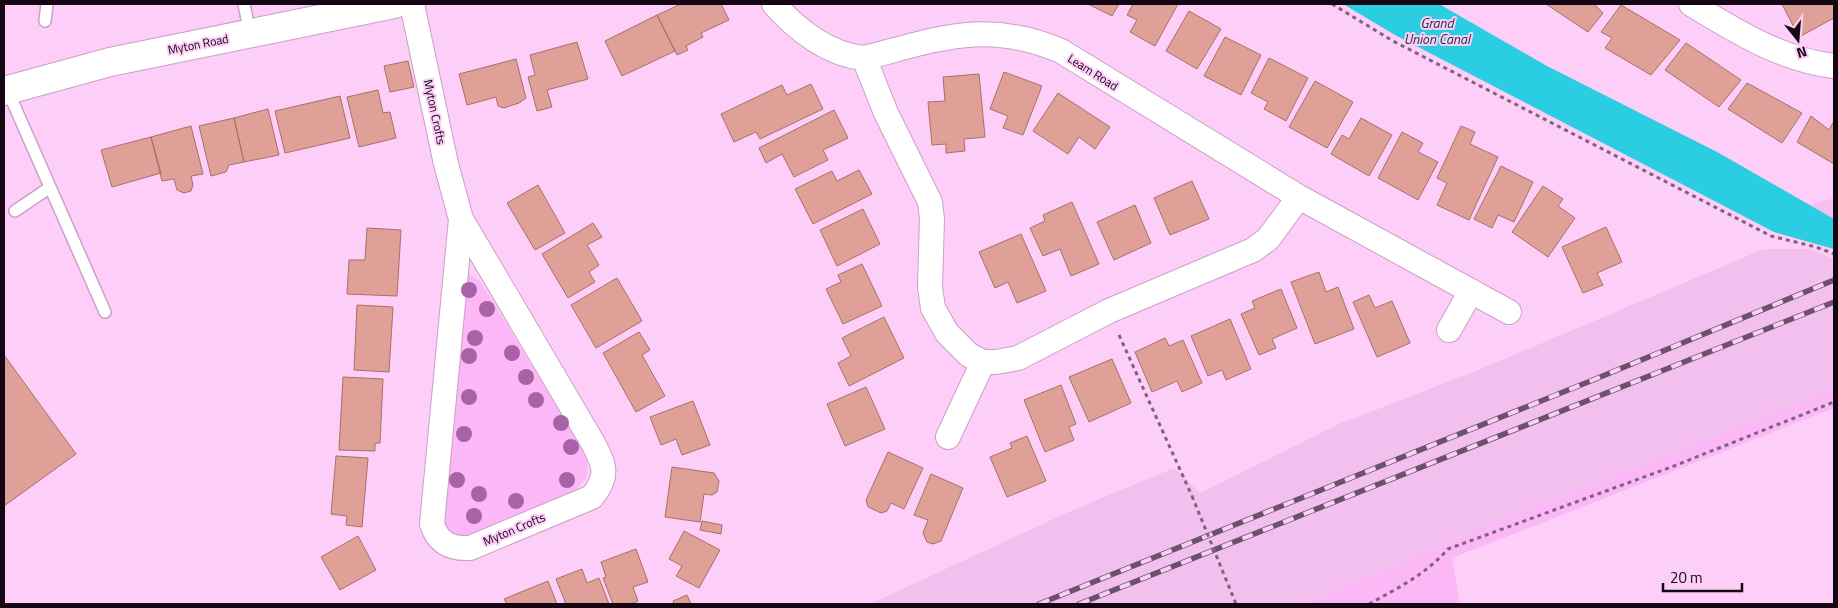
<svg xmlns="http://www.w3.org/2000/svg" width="1838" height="608" font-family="'Titillium Web',sans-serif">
	<rect width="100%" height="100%" fill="#fccef8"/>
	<!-- built -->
	<path fill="#f3bfee" d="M1834,198v21l-24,-14z
		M1764,249h46l24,10v131l-372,147 -157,67h-435l203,-94 101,-42 26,25 139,-69 137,-53z"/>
	<!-- green -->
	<path fill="#fbb7f6" d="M466,273l14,8 107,175v20l-14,17 -103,45 -17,-5 -10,-8z
		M1834,390v18l-382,150 8,46h-155l157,-67z"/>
	<!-- water -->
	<path fill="#2bcde3" d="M1343,4h96l108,62 172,87 115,66v30l-60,-17 -379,-197z"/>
	<!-- building -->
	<path fill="#dfa197" stroke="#a96f66" d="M681,4h40l8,16 -28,13 2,4 -17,9 2,4 -11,5 -20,-40z
		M1088,4h31l-7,12z
		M1133,4h45l-23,42 -25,-14 7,-12 -10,-5z
		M1546,4h48l9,9 -15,19z
		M1782,4h52v14l-35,19z
		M1621,5l59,35 -29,35 -46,-27 7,-10 -11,-6z
		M1189,11l32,18 -24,40 -31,-18z
		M657,15l18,36 -53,25 -17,-35z
		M1225,37l36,18 -20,40 -37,-19z
		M577,42l11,37 -41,11 5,17 -15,4 -9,-34 7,-2 -5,-20z
		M1686,43l55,37 -22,27 -54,-37z
		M1269,58l39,20 -22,43 -22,-12 4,-7 -17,-9z
		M516,59l10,39 -7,5 -15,5 -6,-2 -2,-9 -29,8 -8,-31z
		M408,61l6,26 -24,5 -6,-26z
		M1004,72l38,14 -19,49 -20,-7 5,-12 -18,-7z
		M979,74l6,63 -21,2 1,12 -19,2v-9l-14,1 -4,-43 17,-1 -2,-24z
		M1315,81l38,21 -26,46 -38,-21z
		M1747,83l55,30 -20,30 -54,-34z
		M811,84l12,25 -63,30 -4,-7 -22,10 -13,-28 61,-29 5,10z
		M378,90l5,23 7,-1 6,26 -37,9 -12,-50z
		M1058,93l52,34 -15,22 -16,-12 -11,17 -35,-23z
		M340,96l10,42 -65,15 -10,-42z
		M268,109l11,46 -35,7 -10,-44z
		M834,110l14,28 -25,12 5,10 -34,17 -12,-23 -16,9 -7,-15z
		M1811,116l18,14 5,-9v43l-37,-22z
		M234,118l10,44 -15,3 -3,7 -15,4 -12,-50z
		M1361,118l31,17 -23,41 -38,-22 11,-19 7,4z
		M191,126l12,48 -12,2 2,9 -2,6 -7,2 -7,-3 -3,-11 -12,2 -11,-44z
		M1461,126l14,6 -5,12 28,13 -29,63 -32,-15 10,-22 -10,-5z
		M1402,132l21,11 -5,9 20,10 -20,38 -40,-22z
		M151,137l10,36 -49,14 -11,-37z
		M1501,166l32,16 -19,40 -16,-7 -6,13 -18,-9z
		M859,170l13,24 -59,30 -18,-35 37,-18 5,10z
		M1192,181l17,38 -39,16 -16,-37z
		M538,185l27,48 -30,17 -28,-47z
		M1543,186l20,13 -5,7 17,12 -27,39 -36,-25z
		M1072,202l27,62 -28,12 -11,-27 -17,7 -13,-28 15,-7 -2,-6z
		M1135,205l16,38 -37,17 -17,-38z
		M863,209l17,35 -43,22 -17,-36z
		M593,223l9,14 -15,8 12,20 -10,7 6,10 -27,16 -26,-44z
		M1606,227l16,35 -25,11 6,12 -20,8 -21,-46z
		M367,228l34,2 -4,66 -50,-2 2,-34h16z
		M1021,234l25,57 -29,12 -9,-21 -13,6 -16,-36z
		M862,264l20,42 -39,18 -17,-35 15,-7 -3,-7z
		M1319,272l7,20 12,-5 16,42 -39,15 -24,-62z
		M617,278l25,43 -46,27 -25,-43z
		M1281,289l16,39 -25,11 4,9 -17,7 -18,-41 14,-6 -3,-7z
		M1369,295l6,13 17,-7 18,42 -33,14 -24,-55z
		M357,305l36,2 -4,65 -35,-2z
		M884,317l20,41 -55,28 -11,-23 13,-7 -9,-18z
		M1230,319l21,50 -25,11 -4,-10 -14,6 -17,-40z
		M639,332l11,18 -8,5 23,41 -29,16 -33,-59z
		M1165,338l4,8 14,-6 19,43 -20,9 -5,-11 -25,11 -17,-40z
		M4,355l72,99 -72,52z
		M1112,359l19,44 -42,19 -20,-45z
		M343,377l40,2 -3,64h-5v8l-36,-1z
		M1061,385l15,39 -7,3 5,13 -29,12 -21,-52z
		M866,387l19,42 -40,17 -18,-42z
		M693,401l17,44 -28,10 -6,-16 -15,6 -11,-28z
		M1027,436l19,45 -39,16 -17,-40 22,-9 -2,-5z
		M888,452l35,16 -19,41 -13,-6 -4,8 -6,2 -13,-6 -2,-7z
		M336,456l32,2 -6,69 -16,-2 1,-9 -16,-2z
		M672,467l42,6 5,8 -2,11 -5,3 -8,-1 -4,28 -35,-5z
		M931,474l32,14 -22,53 -8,3 -6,-2 -4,-9 5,-13 -14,-5z
		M702,521l20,4 -1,9 -21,-4z
		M684,531l36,19 -21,38 -23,-12 6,-10 -13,-7z
		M358,536l18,34 -36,20 -19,-33z
		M636,549l12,33 -15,5 5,14 -8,3h-17l-10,-26 3,-1 -5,-15z
		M582,569l5,14 12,-5 10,26h-43l-10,-25z
		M548,581l9,23h-50l-3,-5z
		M687,595l4,9h-17l-1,-3z"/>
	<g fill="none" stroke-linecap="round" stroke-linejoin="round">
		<!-- service casing -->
		<g stroke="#cb9fc8" stroke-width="14">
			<path id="service" d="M244,4l6,30
				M45,21l2,-17
				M7,89l98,223
				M15,211l34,-23"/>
		</g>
		<!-- minor casing -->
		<g stroke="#cb9fc8" stroke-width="26">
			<path id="minor" d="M412,4l34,160 15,55 132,224c12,23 16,33 -1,54l-122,51c-20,1 -32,-5 -38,-24l29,-305
				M774,4c23,26 55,51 90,54 75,-19 121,-39 197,-7l238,146 -31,42 -15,11 -144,61 -91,47 -22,4h-13l-14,-7 -22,-22 -14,-25 -3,-21 2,-68 -2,-17 -44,-89 -22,-55
				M1691,4c44,27 91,56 143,62
				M1299,197l210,115
				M1449,330l22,-39
				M948,437l35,-75"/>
		</g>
		<!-- primary casing -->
		<g stroke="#cb9fc8" stroke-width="30">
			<path id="primary" d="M4,91l106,-29 284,-58"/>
		</g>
		<!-- path -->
		<path stroke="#80627d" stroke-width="3" stroke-dasharray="4 4" stroke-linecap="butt" d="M1332,4l61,37 378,195 45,11 18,7
			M1119,335l73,161
			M1369,604c29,-16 57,-30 79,-55l226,-83 160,-64"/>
		<!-- service -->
		<use href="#service" stroke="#fff" stroke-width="11"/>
		<!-- minor -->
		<use href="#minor" stroke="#fff" stroke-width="24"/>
		<!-- primary -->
		<use href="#primary" stroke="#fff" stroke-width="28"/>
		<!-- rail casing -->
		<g stroke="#6b5169" stroke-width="5.5">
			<path id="rail" d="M1039,604l554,-224 241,-100
				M1079,604l755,-302"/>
		</g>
		<!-- rail -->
		<use href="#rail" stroke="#fccef8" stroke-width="4" stroke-dasharray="11" stroke-linecap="butt"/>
		<!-- path-bridge -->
		<path stroke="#80627d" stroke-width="3" stroke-dasharray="4 4" stroke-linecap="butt" d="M1192,496l44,108"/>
	</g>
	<!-- trees -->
	<g fill="#a763a5">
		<circle cx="469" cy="290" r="8"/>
		<circle cx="487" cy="309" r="8"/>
		<circle cx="475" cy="338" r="8"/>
		<circle cx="512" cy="353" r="8"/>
		<circle cx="469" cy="356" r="8"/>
		<circle cx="526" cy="377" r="8"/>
		<circle cx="469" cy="397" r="8"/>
		<circle cx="536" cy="400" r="8"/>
		<circle cx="561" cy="423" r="8"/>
		<circle cx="464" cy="434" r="8"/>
		<circle cx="571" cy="447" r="8"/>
		<circle cx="457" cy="480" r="8"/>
		<circle cx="567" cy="480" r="8"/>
		<circle cx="479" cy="494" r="8"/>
		<circle cx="516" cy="501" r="8"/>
		<circle cx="474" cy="516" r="8"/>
	</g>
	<g text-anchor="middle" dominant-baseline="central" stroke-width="4" stroke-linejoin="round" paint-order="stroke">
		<!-- street labels -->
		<g font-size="12" fill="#150614" stroke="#fccef8">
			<text transform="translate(198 44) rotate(-11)">Myton Road</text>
			<text transform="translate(1093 72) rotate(32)">Leam Road</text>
			<text transform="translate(435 112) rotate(78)">Myton Crofts</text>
			<text transform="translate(514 529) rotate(-23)">Myton Crofts</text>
		</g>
		<!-- water labels -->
		<g font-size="14" font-style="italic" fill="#143338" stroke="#fccef8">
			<text x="1437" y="22">Grand<tspan x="1437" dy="16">Union Canal</tspan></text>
		</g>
	</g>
	<!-- border -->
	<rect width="1838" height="608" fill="none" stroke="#150614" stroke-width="10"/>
	<!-- north arrow -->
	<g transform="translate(1798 40) rotate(163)" stroke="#fccef8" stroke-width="4" paint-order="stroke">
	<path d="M0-4L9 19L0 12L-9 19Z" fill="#150614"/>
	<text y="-8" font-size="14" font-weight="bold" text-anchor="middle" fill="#150614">N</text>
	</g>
	<!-- scale -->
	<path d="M1663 583v8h79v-8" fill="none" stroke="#150614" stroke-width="2.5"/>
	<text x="1670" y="583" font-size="15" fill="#150614" stroke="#fccef8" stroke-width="4" paint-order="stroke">20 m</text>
</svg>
